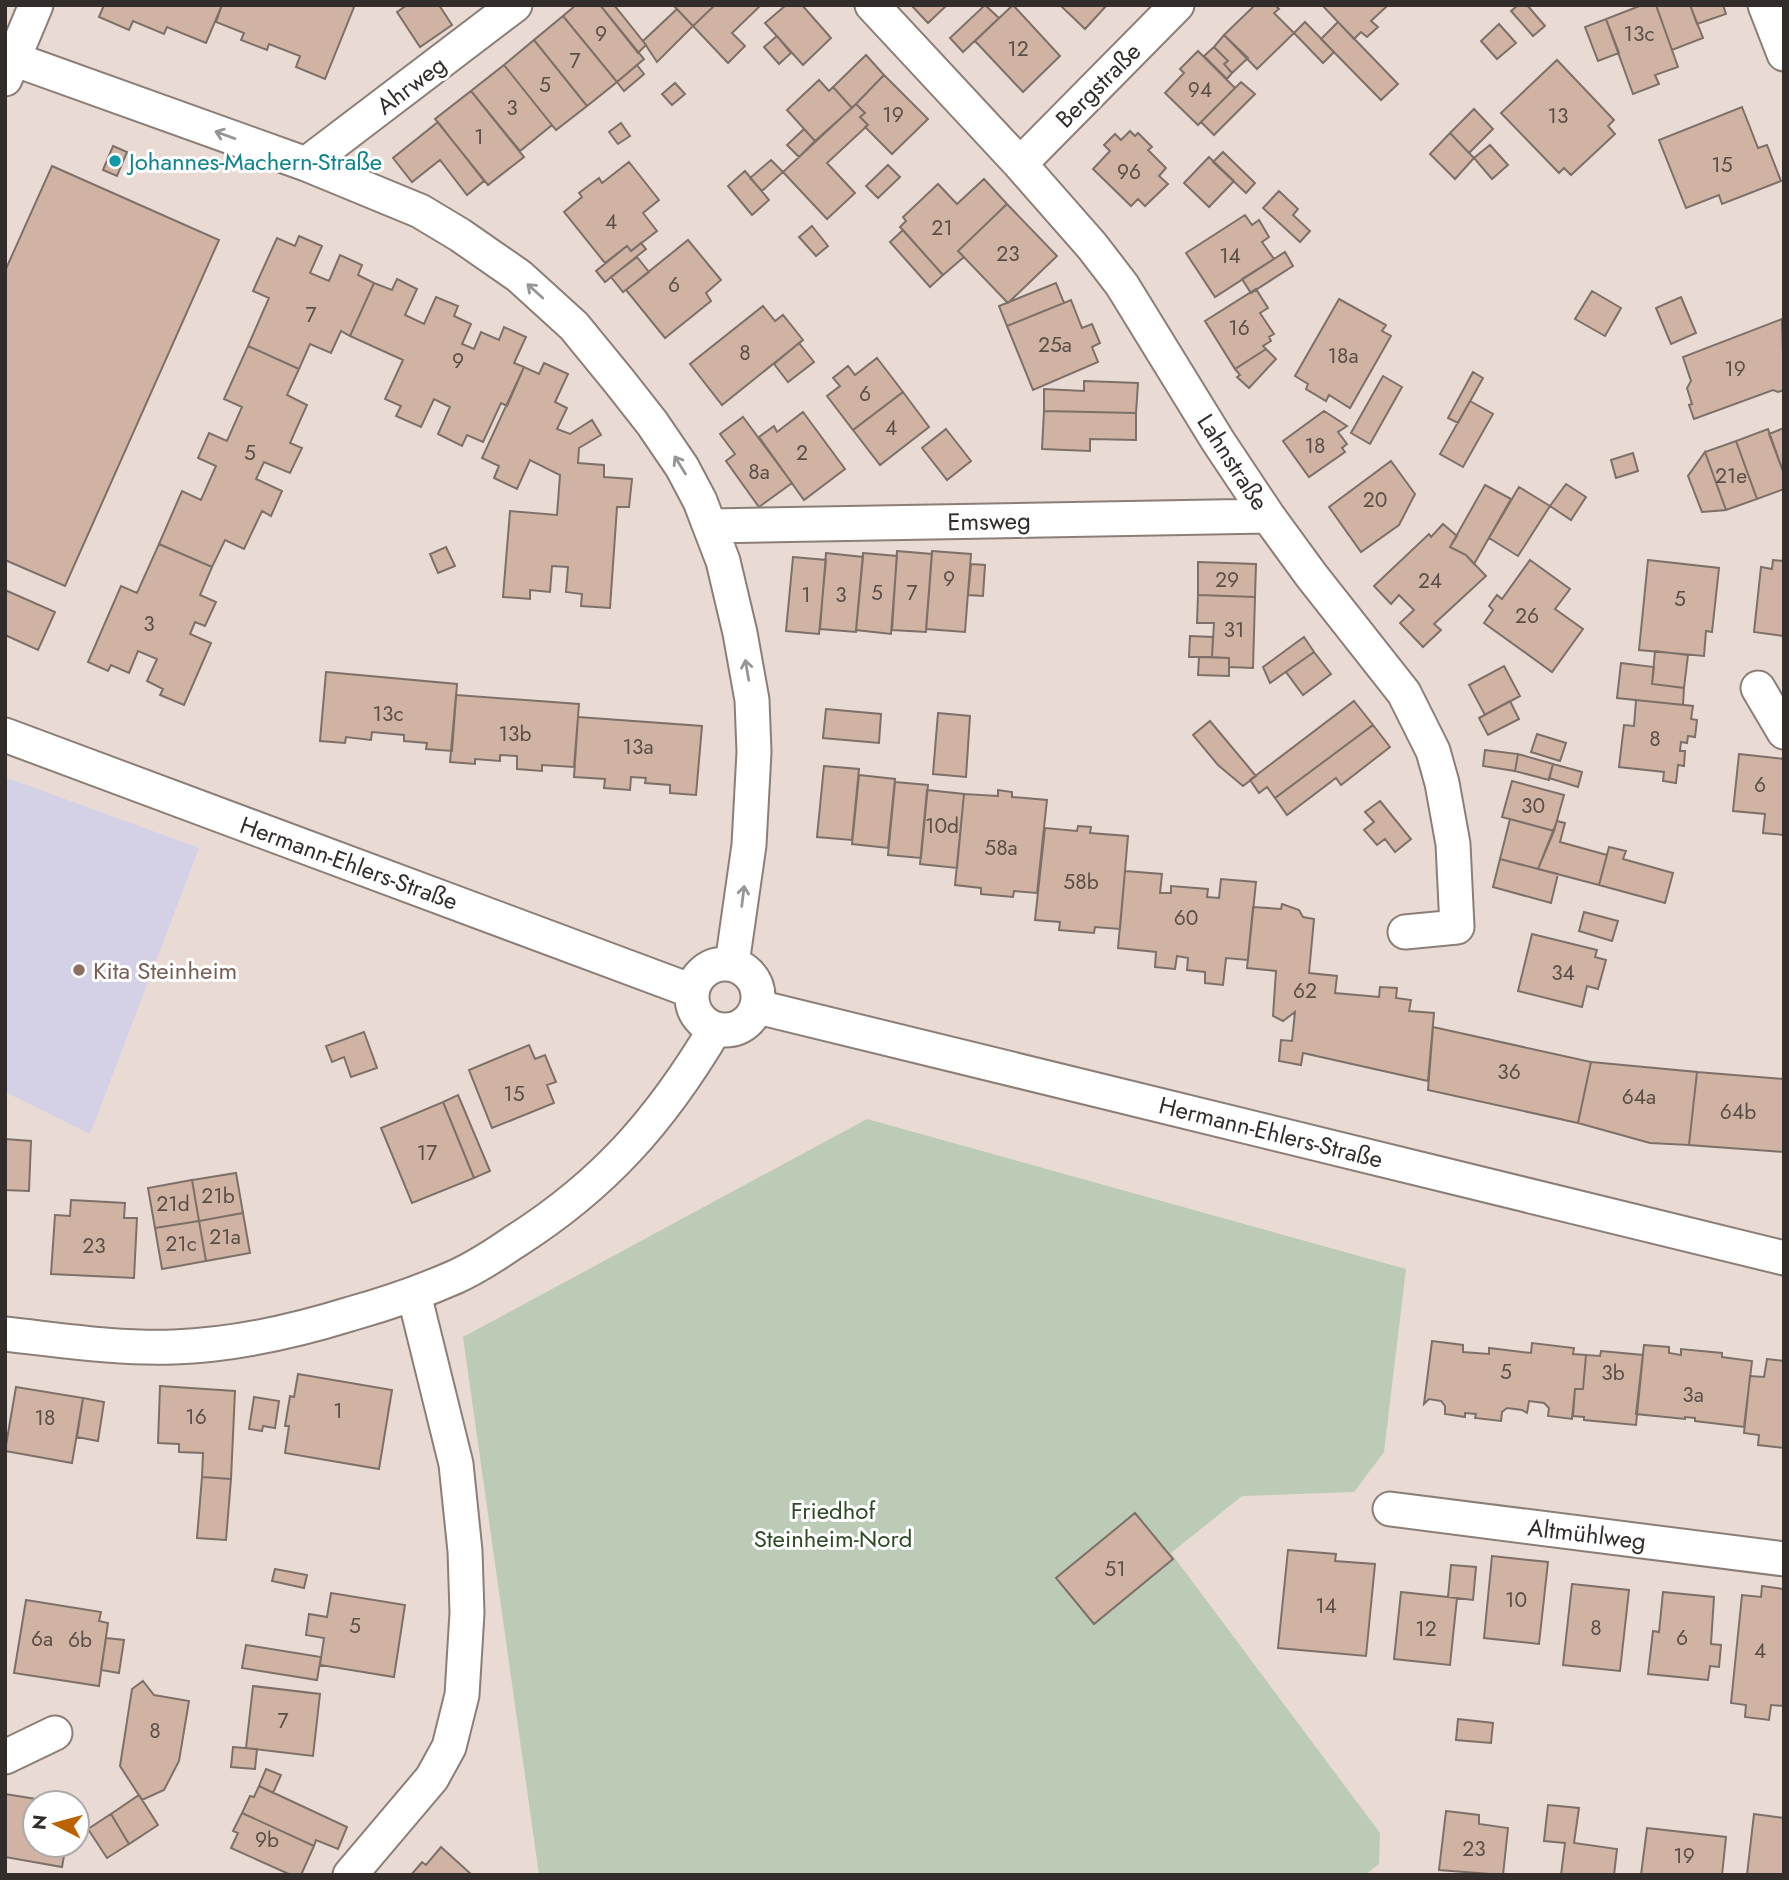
<svg xmlns="http://www.w3.org/2000/svg" width="1789" height="1880" font-family="Jost,sans-serif">
	<rect width="100%" height="100%" fill="#e9dbd3"/>
	<!-- education -->
	<path fill="#d4d1e7" d="M5,777l194,71 -109,286 -85,-42z"/>
	<!-- green -->
	<path fill="#bbcbb6" d="M867,1119l539,150 -22,183 -30,40 -112,4 -71,57 209,280 -1,31 -14,11h-826l-76,-538z"/>
	<!-- building -->
	<path fill="#d0b3a3" stroke="#7d7069" stroke-width="2" d="M104,5h118l-16,38 -39,-16 -3,7 -31,-13 -4,9 -30,-13z
		M222,5h127l5,2 -29,72 -29,-12 4,-11 -31,-12 -2,6 -26,-10 3,-7 -28,-11z
		M407,5h32l13,20 -32,22 -23,-35z
		M576,5h24l44,54 -27,23 -54,-66z
		M600,5h14l32,40 -8,8z
		M673,5h42l-22,21z
		M715,5h46l-29,28 13,13 -17,17 -35,-37z
		M786,5h16l29,33 -28,27 -38,-42z
		M911,5h36l-19,18z
		M985,5l14,13 -36,34 -13,-14z
		M1013,5l47,51 -37,36 -48,-51z
		M1060,5h47l-22,24z
		M1255,5h20l4,4 -5,4 20,20 -37,36 -33,-34z
		M1322,5h62l2,2 -15,14 7,6 -11,10 -6,-5 -7,7z
		M1518,5h9l18,21 -12,10 -22,-25z
		M1642,5h14l22,62 -23,8 4,9 -26,10 -27,-75z
		M1656,5h34l13,33 -31,12z
		M1690,5h33l3,9 -29,10z
		M677,9l16,17 -36,36 -14,-21z
		M563,16l54,66 -30,24 -53,-66z
		M1606,19l13,34 -21,8 -13,-34z
		M1305,22l29,30 -11,11 -29,-30z
		M1338,22l60,62 -17,16 -60,-61z
		M1499,24l17,19 -19,16 -16,-18z
		M1224,35l24,23 -16,15 -8,-9 4,-3 -14,-14z
		M777,36l14,17 -12,11 -15,-17z
		M534,40l53,66 -31,24 -52,-65z
		M1214,47l14,14 -4,3 8,9 -5,6 -23,-23z
		M1198,51l37,37 -37,37 -33,-32 19,-20 -4,-4z
		M866,55l18,20 -32,33 -19,-21z
		M1557,60l57,60 -6,6 7,8 -44,41 -7,-7 -5,5 -58,-60z
		M504,65l48,60 -32,26 -49,-60z
		M637,65l7,9 -20,17 -7,-9z
		M884,75l44,44 -36,35 -27,-27 3,-2 -8,-8 5,-4 -9,-9z
		M819,80l10,11 4,-4 19,21 -37,33 -28,-31z
		M1241,82l14,12 -41,41 -13,-13z
		M675,83l10,11 -13,11 -10,-11z
		M471,91l53,66 -36,28 -53,-66z
		M856,104l9,9 -5,4 8,8 -41,38 28,30 -28,26 -44,-47z
		M1742,107l16,41 9,-3 14,36 -59,23 -3,-9 -33,13 -27,-68z
		M1474,109l19,20 -24,24 -19,-20z
		M438,122l46,59 -17,14 -27,-35 -28,22 -19,-24z
		M621,123l9,13 -12,8 -9,-12z
		M804,129l11,12 -16,16 -12,-12z
		M1130,131l5,5 3,-3 14,14 -4,3 18,18 -7,8 9,8 -23,22 -7,-7 -7,7 -38,-37 17,-18 -6,-6 11,-11 6,6z
		M1450,133l24,25 -19,21 -25,-25z
		M1490,145l18,20 -16,14 -18,-21z
		M113,146l14,6 -10,24 -14,-6z
		M1223,152l32,31 -9,10 -33,-31z
		M1209,157l25,24 -25,26 -25,-24z
		M771,160l12,12 -21,19 -12,-13z
		M629,162l30,38 -16,13 14,18 -26,20 -4,-5 -22,17 -41,-51 18,-15 -3,-4 20,-15 3,5z
		M888,165l12,12 -22,21 -12,-12z
		M52,166l167,74 -154,346 -60,-26v-289z
		M745,171l24,29 -17,15 -24,-29z
		M984,179l23,25 -49,47 6,6 -21,18 -43,-48 6,-6 -3,-4 35,-33 19,20z
		M1279,191l19,18 -5,6 17,16 -10,11 -37,-34z
		M1007,204l50,52 -49,47 -50,-52z
		M1245,215l7,10 7,-5 10,17 -7,5 12,17 -59,38 -29,-44z
		M812,226l16,20 -12,10 -17,-19z
		M903,230l40,45 -13,12 -40,-45z
		M299,236l23,10 -12,27 19,8 11,-26 22,10 -4,10 16,8 -24,53 -9,-5 -10,22 -21,-9 -11,25 -51,-23 21,-48 -16,-7 24,-53 18,8z
		M688,240l33,40 -15,13 5,8 -46,37 -39,-48z
		M641,243l5,6 -41,33 -9,-11 31,-25 4,5z
		M1285,252l8,14 -42,27 -9,-14z
		M637,257l12,15 -26,20 -12,-15z
		M397,279l20,10 -12,26 19,9 12,-27 22,9 -4,10 17,8 -9,20 12,5 7,-17 18,8 5,-13 22,10 -12,26 10,4 -17,39 -6,-3 -18,39 -16,-7 -5,11 -24,-12 12,-27 -16,-8 -13,28 -25,-11 5,-10 -16,-7 18,-39 -53,-24 24,-53 18,7z
		M1056,283l8,20 -57,23 -8,-20z
		M1256,289l12,19 -8,5 14,21 -5,3 2,4 -8,5 3,3 -31,20 -30,-48z
		M1592,291l29,17 -16,28 -30,-17z
		M1681,297l15,36 -25,11 -15,-36z
		M1339,299l47,26 -4,6 9,5 -41,72 -21,-13 -3,6 -20,-12 2,-5 -13,-8z
		M1071,300l11,28 10,-4 8,19 -8,4 6,15 -65,28 -26,-64z
		M763,306l12,15 8,-6 20,25 -81,65 -32,-41z
		M1782,319l2,71 -6,2 -5,-2 -79,29 -5,-14 3,-1 -5,-16 4,-7 -8,-24z
		M799,343l15,19 -26,20 -14,-18z
		M248,346l51,23 -12,26 20,10 -17,38 12,5 -12,25 -26,-11 -8,17 26,12 -11,25 -9,-5 -18,38 -19,-9 -13,27 -53,-23 23,-53 19,9 15,-34 -18,-8 11,-25 18,8 15,-34 -18,-8z
		M1266,349l10,10 -27,29 -12,-11 3,-2 -5,-6z
		M877,358l26,34 -50,38 -26,-34 13,-10 -7,-8 15,-12 7,9z
		M544,363l24,11 -13,28 12,6 -10,21 13,5 22,-14 9,15 -22,13 -1,15 26,2v12l28,2 -3,28h-12l-7,101 -29,-2 1,-12 -16,-2 2,-25 -16,-1 -2,26 -20,-2v9l-27,-2 7,-86 47,4 3,-40 -30,-15 -13,29 -23,-11 5,-12 -17,-8 42,-91 15,7z
		M1473,372l10,6 -25,45 -10,-5z
		M1383,376l19,11 -32,57 -19,-11z
		M1084,381l54,2 -2,30 -92,-2v-22l40,2z
		M903,392l26,35 -49,38 -27,-35z
		M1470,401l23,13 -30,53 -23,-13z
		M1044,411l92,2v27l-46,-1v12l-48,-2z
		M1324,411l23,15 -9,6 9,12 -5,4 3,4 -36,25 -26,-36z
		M803,412l42,57 -41,31 -45,-63 15,-11 3,6z
		M743,417l49,66 -33,24 -33,-46 9,-7 -15,-20z
		M1784,428v46l-15,-40z
		M946,429l25,32 -24,19 -25,-32z
		M1768,429l16,45v15l-27,10 -21,-58z
		M1736,441l21,58 -31,11 -21,-58z
		M1705,452l21,58 -24,2 -14,-36z
		M1633,453l5,18 -22,7 -5,-18z
		M1391,461l24,33 -16,31 -38,27 -32,-45z
		M1566,484l20,13 -15,23 -21,-14z
		M1485,485l26,14 -37,65 -8,-9 -16,-8z
		M1519,487l31,19 -32,50 -29,-18z
		M1443,524l14,12 -7,11 16,8 20,21 -52,48 7,6 -18,17 -23,-24 14,-13 -15,-15 -8,9 -17,-18 55,-52 2,3z
		M159,544l53,23 -12,28 16,7 -11,24 -10,-4 -5,12 21,9 -27,62 -24,-10 3,-6 -16,-8 10,-22 -19,-8 -9,22 -18,-8 -3,6 -20,-9 33,-76 16,7z
		M446,547l9,19 -17,7 -8,-19z
		M897,551l35,3 -6,78 -34,-2z
		M932,551l39,3 -6,78 -39,-3z
		M826,553l37,4 -7,75 -36,-3z
		M863,553l34,3 -6,78 -35,-4z
		M793,557l33,3 -7,74 -33,-3z
		M1530,560l40,29 -15,20 28,20 -31,43 -68,-49 9,-13 -4,-4 8,-11 5,4z
		M1648,560l71,8 -7,64 -6,-1 -2,25 -65,-6z
		M1773,560l11,1v75l-30,-4 7,-65 11,2z
		M1198,562l58,2 -1,33 -57,-2z
		M971,564l14,1 -2,31 -15,-1z
		M5,590l50,22 -17,38 -33,-15z
		M1198,595l57,2 -2,71 -24,-1v-9l-17,-1 2,-34h-17z
		M1190,636l23,1 -1,20h-23z
		M1304,637l10,15 -44,31 -7,-16z
		M1655,651l33,4 -4,33 -32,-4z
		M1314,652l17,22 -28,21 -17,-23z
		M1199,657l30,1v18l-31,-1z
		M1621,663l33,4 -2,17 32,4 -1,17 -66,-7z
		M1504,666l16,30 -35,19 -16,-30z
		M326,672l131,12 -5,67 -26,-2 1,-6 -23,-2v-6l-32,-3 -1,8 -25,-3 -1,6 -25,-2z
		M456,695l123,9 -5,63 -32,-2v6l-25,-2v-13l-17,-1v6l-25,-2v5l-25,-2z
		M1636,700l57,6 -2,13 6,1 -2,17 -7,-1 -1,7 -6,-1 -1,9h5l-1,15 -6,-1 -2,18 -13,-2 1,-9 -45,-5 5,-42 10,1z
		M1354,701l19,24 -98,73 -8,-11 -8,6 -9,-13z
		M1510,701l9,18 -31,16 -9,-17z
		M826,709l55,5 -2,29 -56,-5z
		M938,713l32,3 -4,61 -33,-3z
		M578,717l124,9 -6,69 -26,-2v-8l-25,-2 1,-5 -15,-1 -1,13 -26,-2 1,-9 -31,-2z
		M1210,721l46,55 -13,10 -25,-21 -25,-30z
		M1373,725l17,22 -49,38 -5,-7 -49,37 -12,-17z
		M1537,734l29,9 -6,18 -29,-9z
		M1485,750l33,4 -3,17 -32,-5z
		M1518,754l35,10 -4,16 -34,-9z
		M1739,754l45,5v76l-21,-2 2,-19 -32,-3z
		M1553,764l29,8 -4,15 -29,-9z
		M824,766l35,3 -7,71 -35,-3z
		M859,775l36,4 -7,69 -36,-4z
		M1512,781l52,14 -10,36 -52,-14z
		M895,782l33,3 -7,73 -33,-3z
		M927,790l37,4 -7,74 -37,-4z
		M998,790l14,2v5l35,3 -10,93 -23,-2 -1,6 -32,-3v-6l-26,-3 9,-91 34,2z
		M1380,801l31,38 -16,13 -10,-13 -8,6 -13,-15 10,-8 -9,-10z
		M1510,819l44,12 -16,38 -38,-10z
		M1557,821l8,2 -5,19 47,13 -8,30 -61,-16z
		M1078,826l13,1 -1,6 38,3 -8,93 -25,-2 -1,6 -35,-3 1,-8 -25,-2 10,-92 32,3z
		M1609,847l17,4 -3,8 50,14 -8,30 -66,-18z
		M1500,859l58,15 -7,29 -58,-16z
		M1125,871l37,3 -2,19h11v-7l37,3 -1,8 12,1 2,-19 35,3 -8,78 -22,-2 -3,27 -18,-2v-11l-18,-2 1,-12 -11,-2 -2,13 -20,-2 1,-15 -38,-4z
		M1282,904l17,6 4,7 11,2 -5,54 28,3 -2,17 44,4 1,-10 17,1 -1,10 15,2 -2,11 25,2 -6,68 -125,-28 -2,12 -22,-4 2,-21 11,1 3,-29 -12,9 -10,-5 3,-45 -29,-3 6,-61 28,2z
		M1584,912l34,9 -6,20 -33,-10z
		M1532,934l65,16 -2,7 11,3 -8,29 -11,-3 -5,21 -64,-16z
		M1433,1027l158,35 -13,61 -150,-33z
		M364,1032l13,36 -26,9 -7,-20 -12,5 -6,-16z
		M529,1045l6,14 10,-4 11,27 -9,3 7,18 -62,25 -23,-58z
		M1591,1062l106,10 -8,73 -39,-2 -72,-20z
		M1697,1072l87,7v73l-95,-7z
		M458,1095l32,76 -16,7 -31,-76z
		M443,1102l31,76 -62,25 -31,-75z
		M5,1139l26,2 -2,50 -24,-1z
		M236,1173l7,40 -44,8 -7,-41z
		M192,1180l7,41 -44,7 -7,-40z
		M71,1200l54,3 -1,15h13l-3,60 -83,-4 4,-59 15,1z
		M243,1213l7,40 -44,8 -7,-40z
		M199,1221l7,40 -44,8 -7,-41z
		M1432,1341l31,4v7l26,2v-6l42,5 1,-10 42,5 -1,6 13,1 -3,34h-8l-3,30 -24,-3 1,-8 -5,-5 -15,-2 -2,12 -5,-3 -15,-2 -5,4 -1,9 -26,-3 1,-4 -11,-1v4l-20,-3v-8l-4,-5 -12,-2 -5,5z
		M1644,1345l25,2v6l12,2v-6l41,4v4l30,4 -8,66 -49,-6v-3l-10,-1v2l-49,-5z
		M1601,1351l42,4 -7,70 -52,-5v-3l-11,-1 2,-27h8l3,-34 14,1z
		M1767,1359l17,2v87l-26,-3 1,-10 -15,-2 6,-57 14,1z
		M298,1374l94,16 -13,79 -94,-16 4,-27h-4l5,-30 4,1z
		M160,1386l75,5 -4,88 -29,-2 1,-24 -24,-1v-8l-21,-1z
		M16,1387l67,11 -11,65 -67,-12z
		M254,1397l25,4 -4,27 -12,-2 -1,5 -13,-2z
		M83,1398l21,4 -6,39 -21,-4z
		M202,1477l29,2 -5,61 -29,-2z
		M1135,1513l38,46 -79,65 -38,-46z
		M1288,1550l48,4 -1,7 40,3 -9,92 -88,-8z
		M1492,1556l56,6 -9,82 -55,-6z
		M1451,1565l25,2 -3,33 -25,-3z
		M275,1569l32,6 -3,13 -32,-7z
		M1572,1584l57,6 -9,81 -57,-6z
		M1762,1586l21,3 1,117 -13,-1 -2,15 -24,-3 1,-12 -15,-2 11,-108 19,2z
		M1401,1592l56,6 -7,67 -56,-6z
		M1663,1592l51,5 -3,47 10,1 -2,22 -9,-1 -2,14 -60,-6 5,-43 6,1z
		M331,1593l74,12 -11,72 -74,-12 4,-27 -18,-3 3,-21 18,3z
		M26,1600l75,12 -2,9 9,2 -9,63 -85,-13z
		M106,1638l18,2 -5,33 -18,-3z
		M246,1645l75,12 -4,23 -75,-12z
		M143,1681l11,14 35,6 -10,60 -15,29 -22,10 -22,-34 12,-77z
		M253,1686l67,8 -7,62 -67,-8z
		M1458,1719l35,4 -2,20 -35,-3z
		M233,1747l24,2 -2,20 -24,-2z
		M266,1769l15,6 -8,18 -14,-7z
		M259,1786l88,41 -9,22 -22,-9 -2,6 -72,-33 8,-17 4,1z
		M5,1794l56,9h-26v42h31l-4,22 -57,-10z
		M139,1795l19,30 -29,19 -18,-30z
		M1548,1805l31,3 -5,35 43,6 -3,26h-53l4,-32 -21,-2z
		M1446,1811l33,4v9l29,4 -5,47 -64,-5z
		M242,1813l72,33 -13,29h-10l-60,-27 7,-15 -5,-2z
		M111,1814l18,30 -22,14 -19,-29z
		M1754,1814l30,4v57h-37z
		M1647,1828l79,9 -4,38h-81z
		M441,1847l31,28h-61l11,-13 4,3z"/>
	<g fill="none" stroke-linecap="round" stroke-linejoin="round">
		<!-- minor casing -->
		<g stroke="#8b7e77" stroke-width="37">
			<path id="minor" d="M872,5l148,159 72,82 30,39 96,156 50,75 43,59 93,118 29,58 9,32 11,61 4,83 -52,5
				M1765,5l19,49
				M5,56l301,108 114,47 40,24 59,41 55,50 45,55 33,42 30,44 18,34 23,60 17,72 12,67 2,52 -5,93 -17,119
				M5,79l31,-74
				M306,164l209,-159
				M1020,164l157,-159
				M711,526l557,-10
				M1758,688l26,44
				M5,735l687,256
				M692 997a33 33 0 1 1 66 0a33 33 0 1 1-66 0Z
				M758,1007l1026,251
				M5,1334c56,6 113,15 169,13 61,-2 118,-15 176,-33 36,-10 71,-22 105,-37 20,-9 40,-22 59,-35 90,-57 147,-122 201,-213
				M1390,1509l394,50
				M5,1757l50,-24
				M350,1875l82,-97 17,-31 13,-52 5,-82 -2,-62 -9,-87 -42,-170"/>
		</g>
		<!-- minor -->
		<use href="#minor" stroke="#fff" stroke-width="33"/>
	</g>
	<!-- one-way arrows -->
	<defs><path id="oneway-shaft" d="M-6 0H5M1.5-3L5.5 0L1.5 3" fill="none" stroke-width="1.6" stroke-linecap="round" stroke-linejoin="round" transform="scale(1.75)"/></defs>
	<g stroke="#989694">
		<use href="#oneway-shaft" transform="translate(225 135) rotate(-160)"/>
		<use href="#oneway-shaft" transform="translate(535 291) rotate(-138)"/>
		<use href="#oneway-shaft" transform="translate(680 465) rotate(-122)"/>
		<use href="#oneway-shaft" transform="translate(747 670) rotate(-100)"/>
		<use href="#oneway-shaft" transform="translate(743 896) rotate(-83)"/>
	</g>
	<!-- markers -->
	<circle fill="#0f9aa8" stroke="#fff" stroke-width="2.5" cx="115" cy="161" r="7"/>
	<circle fill="#8d6e63" stroke="#fff" stroke-width="2.5" cx="79" cy="970" r="7"/>
	<g text-anchor="middle" dominant-baseline="central" stroke-width="6" stroke-linejoin="round" paint-order="stroke">
		<!-- number labels -->
		<g font-size="21" fill="#5a4e48">
			<text x="601" y="34">9</text>
			<text x="1639" y="34">13c</text>
			<text x="1018" y="49">12</text>
			<text x="575" y="61">7</text>
			<text x="545" y="85">5</text>
			<text x="1200" y="90">94</text>
			<text x="512" y="108">3</text>
			<text x="893" y="115">19</text>
			<text x="1558" y="116">13</text>
			<text x="479" y="137">1</text>
			<text x="1722" y="165">15</text>
			<text x="1129" y="172">96</text>
			<text x="611" y="222">4</text>
			<text x="942" y="228">21</text>
			<text x="1008" y="254">23</text>
			<text x="1230" y="256">14</text>
			<text x="674" y="285">6</text>
			<text x="311" y="315">7</text>
			<text x="1239" y="328">16</text>
			<text x="1055" y="345">25a</text>
			<text x="745" y="353">8</text>
			<text x="1343" y="356">18a</text>
			<text x="458" y="361">9</text>
			<text x="1735" y="369">19</text>
			<text x="865" y="394">6</text>
			<text x="891" y="428">4</text>
			<text x="1315" y="446">18</text>
			<text x="250" y="453">5</text>
			<text x="802" y="453">2</text>
			<text x="759" y="472">8a</text>
			<text x="1731" y="476">21e</text>
			<text x="1375" y="500">20</text>
			<text x="949" y="579">9</text>
			<text x="1227" y="580">29</text>
			<text x="1430" y="581">24</text>
			<text x="877" y="593">5</text>
			<text x="912" y="593">7</text>
			<text x="806" y="595">1</text>
			<text x="841" y="595">3</text>
			<text x="1680" y="599">5</text>
			<text x="1527" y="616">26</text>
			<text x="149" y="624">3</text>
			<text x="1234" y="630">31</text>
			<text x="388" y="714">13c</text>
			<text x="515" y="734">13b</text>
			<text x="1655" y="739">8</text>
			<text x="638" y="747">13a</text>
			<text x="1760" y="785">6</text>
			<text x="1533" y="806">30</text>
			<text x="942" y="826">10d</text>
			<text x="1001" y="848">58a</text>
			<text x="1081" y="882">58b</text>
			<text x="1186" y="918">60</text>
			<text x="1563" y="973">34</text>
			<text x="1305" y="991">62</text>
			<text x="1509" y="1072">36</text>
			<text x="514" y="1094">15</text>
			<text x="1639" y="1097">64a</text>
			<text x="1738" y="1112">64b</text>
			<text x="427" y="1153">17</text>
			<text x="218" y="1196">21b</text>
			<text x="173" y="1204">21d</text>
			<text x="225" y="1237">21a</text>
			<text x="181" y="1244">21c</text>
			<text x="94" y="1246">23</text>
			<text x="1506" y="1372">5</text>
			<text x="1613" y="1373">3b</text>
			<text x="1693" y="1395">3a</text>
			<text x="338" y="1411">1</text>
			<text x="196" y="1417">16</text>
			<text x="45" y="1418">18</text>
			<text x="1115" y="1569">51</text>
			<text x="1516" y="1600">10</text>
			<text x="1326" y="1606">14</text>
			<text x="355" y="1626">5</text>
			<text x="1596" y="1628">8</text>
			<text x="1426" y="1629">12</text>
			<text x="1682" y="1638">6</text>
			<text x="42" y="1639">6a</text>
			<text x="80" y="1640">6b</text>
			<text x="1760" y="1651">4</text>
			<text x="283" y="1721">7</text>
			<text x="155" y="1731">8</text>
			<text x="267" y="1840">9b</text>
			<text x="1474" y="1849">23</text>
			<text x="1684" y="1856">19</text>
		</g>
		<!-- street labels -->
		<g font-size="24" fill="#322d2a" stroke="#fff">
			<text transform="translate(411 85) rotate(-37)">Ahrweg</text>
			<text transform="translate(1098 85) rotate(-45)">Bergstraße</text>
			<text transform="translate(1233 462) rotate(57)">Lahnstraße</text>
			<text transform="translate(989 521) rotate(-1)">Emsweg</text>
			<text transform="translate(349 863) rotate(20)">Hermann-Ehlers-Straße</text>
			<text transform="translate(1271 1132) rotate(14)">Hermann-Ehlers-Straße</text>
			<text transform="translate(1587 1534) rotate(7)">Altmühlweg</text>
		</g>
		<!-- culture labels -->
		<g font-size="24" fill="#0d838f" stroke="#fff" text-anchor="start">
			<text x="129" y="161">Johannes-Machern-Straße</text>
		</g>
		<!-- education labels -->
		<g font-size="24" fill="#785e54" stroke="#fff" text-anchor="start">
			<text x="93" y="970">Kita Steinheim</text>
		</g>
		<!-- park labels -->
		<g font-size="24" fill="#2e4a25" stroke="#fff">
			<text x="833" y="1510">Friedhof<tspan x="833" dy="28">Steinheim-Nord</tspan></text>
		</g>
	</g>
	<!-- border -->
	<rect width="1789" height="1880" fill="none" stroke="#322d2a" stroke-width="14"/>
	<!-- north arrow -->
	<g transform="translate(56 1824) rotate(276)"><circle r="33" fill="#ffffff" stroke="#adabaa" stroke-width="2"/>
	<path d="M0-5L12 26L0 18L-12 26Z" fill="#bc6300"/>
	<text y="-10" font-size="19" font-weight="bold" text-anchor="middle" fill="#322d2a">N</text>
	</g>
</svg>
